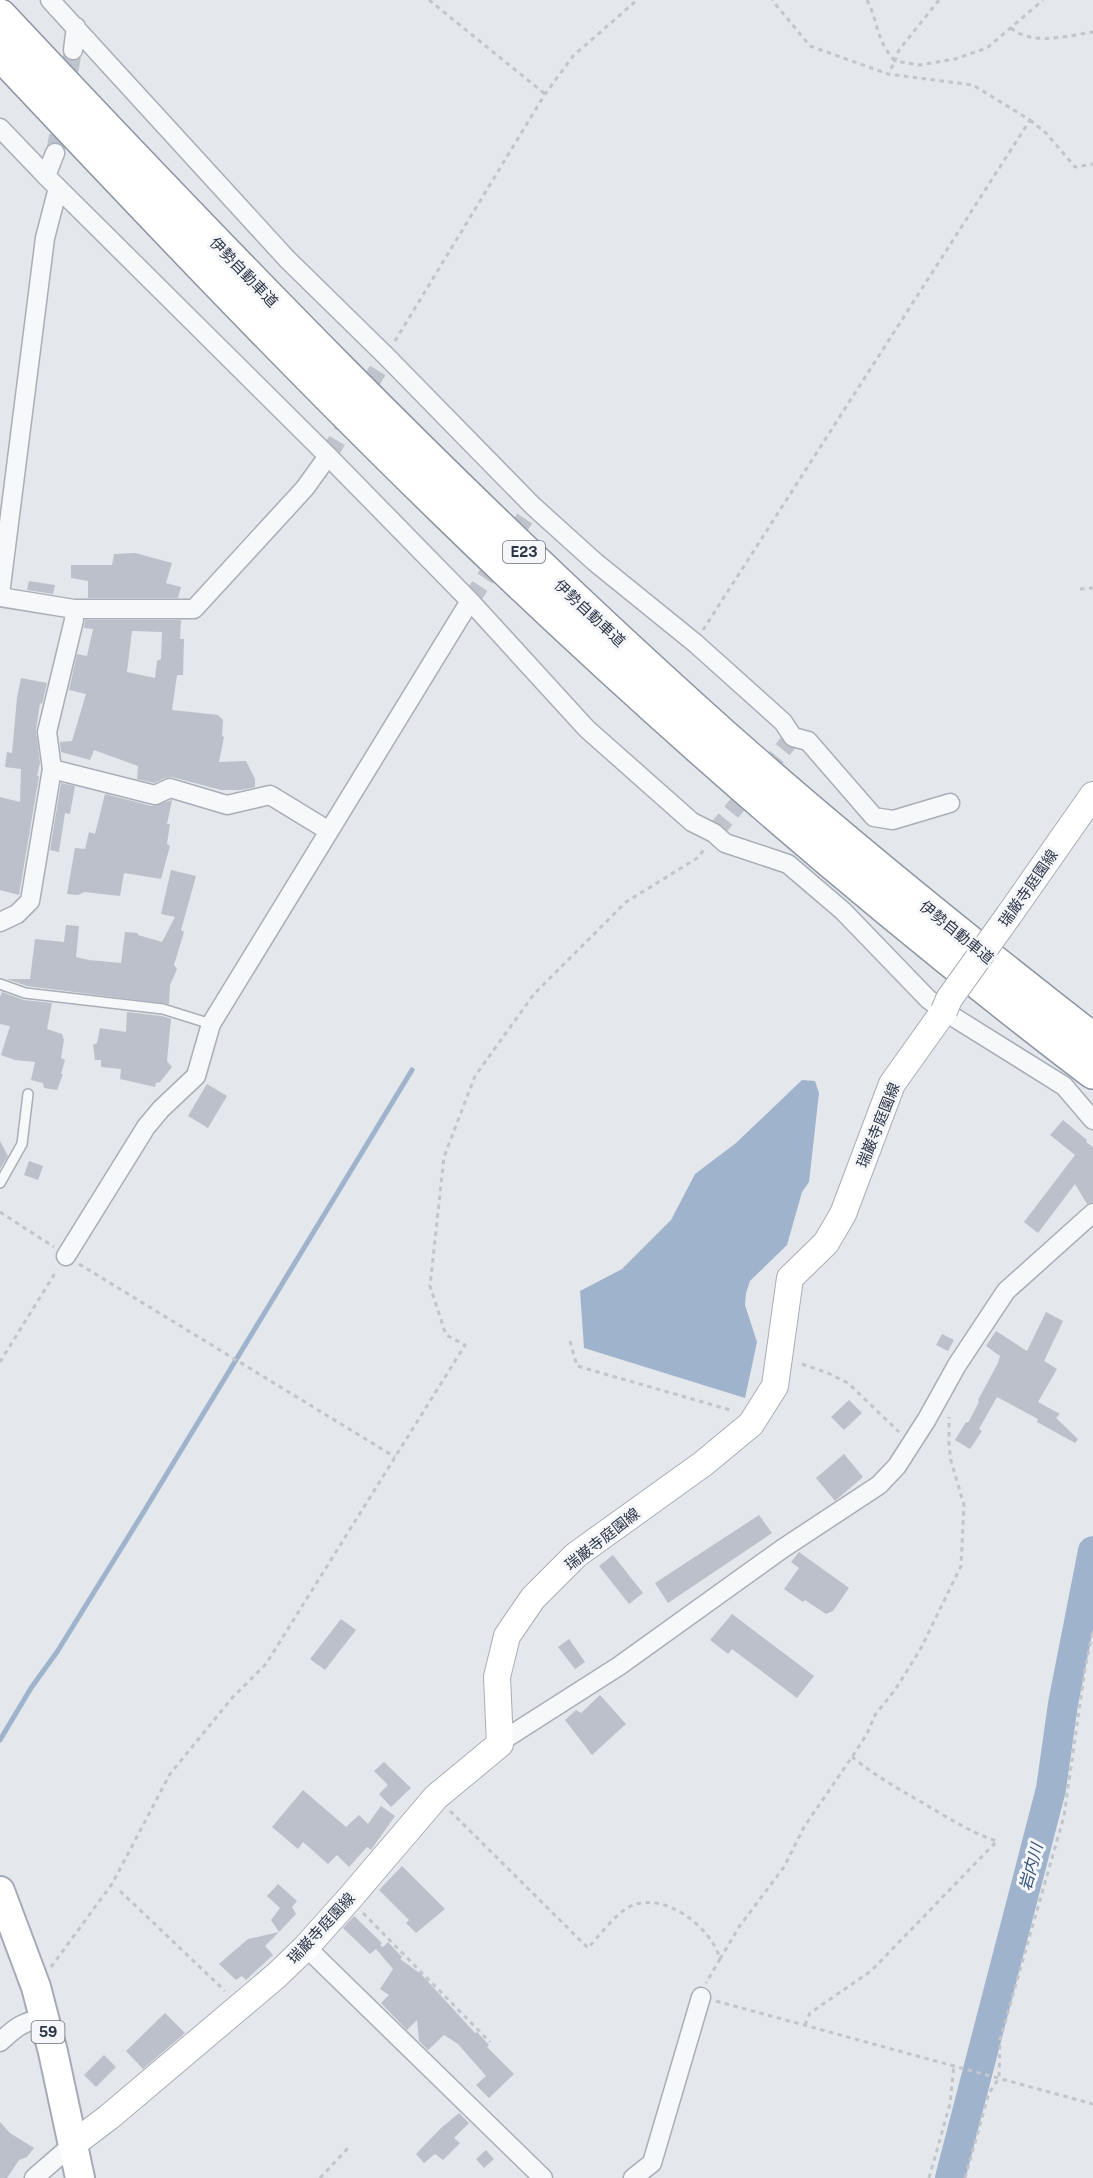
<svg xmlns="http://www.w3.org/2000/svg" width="1093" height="2178" font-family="'Public Sans','Noto Sans JP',sans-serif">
	<rect width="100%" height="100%" fill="#e4e7ec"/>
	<!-- water -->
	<path fill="#9fb4cc" d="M802,1080l13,1 4,12 -10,89 -7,10 -15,53 -37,36 -4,12 -1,12 12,37 -12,56 -161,-50 -4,-57 42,-22 49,-49 24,-46 41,-31z"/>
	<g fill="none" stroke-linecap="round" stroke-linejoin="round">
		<!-- stream -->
		<path stroke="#9fb4cc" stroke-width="5" d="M0,1740l31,-52 26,-36 83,-134 272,-448"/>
		<!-- river -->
		<path stroke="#9fb4cc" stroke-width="30" d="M950,2178l101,-389 12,-85 30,-153"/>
	</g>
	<!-- building -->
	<path fill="#bbc0ca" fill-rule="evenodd" d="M135,553l37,10 -6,20 15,4 -3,11h-90v-17l-17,-3v-13h41l2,-11z
		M29,581l26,4 -2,9 -26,-4z
		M85,620h96l-1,19h4l-1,36h-6l-5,35 46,5 5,5 -1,16 2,1 -5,25 27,-1 9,18v8l-14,3h-20l-49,-13 -7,1 -11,5 -17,-4 1,-13 -44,-16 -4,10 -29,-8 -1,-10 12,-1 14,-47 -17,-4 8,-36 10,2 6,-27 -9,-1zM132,631l30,1 -1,27 -4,2 -2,17 -28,-6z
		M21,678l26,5 -5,21 -2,-1 -4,27 4,33 -3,13h2l-20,119 -19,-5v-93l20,5 1,-33 -16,-2 2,-15 5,1 5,-55z
		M61,783l14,3 -5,28 -5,-1 -6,39 -9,-2z
		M105,794l47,12 20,-6 -5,24h3l-3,20 3,2 -9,33 -37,-6 -4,23 -36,-4 -6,3 -11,-1 8,-46 10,1 4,-17 6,2z
		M171,870l25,6 -15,54 3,2 -10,33 3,4 -7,16 -1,19 -142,-18 -20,-7h23l5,-40 29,3 2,-17 13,1 -3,31 13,3 32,3 4,-31 13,1v2l24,7 13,-25 -14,-3z
		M2,992l22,8 28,3 -5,26 15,5 2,6 -3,18 4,2 -4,14h2l-6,16 -13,-2 -1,-5 -12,-3 4,-18 -20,-2 -14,-5 9,-29 -10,-2v-27z
		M127,1012l35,4 9,3 -4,42 5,6 -12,15 -4,1 -1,4 -35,-8 1,-10 -20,-2v-7h-6l-2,-15 4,-2 3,-15 26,4z
		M207,1084l20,12 -19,32 -20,-12z
		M1063,1120l24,20 -1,2 7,5v55l-6,2 -12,-20 -37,49 -14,-11 51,-67 -25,-20z
		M0,1141l8,15 -8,13z
		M29,1161l14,5 -5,14 -14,-5z
		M1046,1312l17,9 -19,40 13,8 -19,33 22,12 -4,4 22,21 -3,4 -38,-21 1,-3 -41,-22 -18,32 3,2 -12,18 -15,-9 11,-18 2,1 11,-21 -1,-2 20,-37 2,-7 -14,-10 10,-15 31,20z
		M942,1334l12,6 -6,11 -12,-6z
		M849,1400l13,13 -18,17 -13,-13z
		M844,1454l19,23 -28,24 -19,-23z
		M759,1515l13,18 -104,70 -13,-20z
		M799,1552l50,36 -16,23 -7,3 -21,-14 -2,2 -19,-13 15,-21 -8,-6z
		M613,1555l30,38 -14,11 -30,-38z
		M732,1614l82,62 -17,22 -65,-49 -4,5 -18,-14z
		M341,1619l15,11 -31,40 -15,-11z
		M569,1639l16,23 -10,7 -17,-22z
		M600,1695l26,29 -34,31 -27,-35 11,-10 5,3z
		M384,1762l27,26 -20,19 -12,-13 9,-9 -14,-14z
		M303,1790l43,37 13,-12 9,9 13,-18 14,10 -24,34 -4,-3 -18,20 -12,-12 -9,9 -25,-22 -5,7 -26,-22z
		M402,1866l43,43 -29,24 -10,-10 3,-3 -30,-30z
		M278,1884l19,17 -5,6 4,7 -17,18 -8,-12 9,-12 -13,-12z
		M354,1916l28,27 -2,2 3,2 5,-5 14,15 -2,2 21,15 54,59 2,-1 12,13 -2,2 27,27 -25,24 -13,-13 10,-9 -28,-32 -14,-9 -16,15 -9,-9 -2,-21 -10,10 -26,-27 8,-8 -9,-6 13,-20 -17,-20 -6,5 -27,-26z
		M279,1932l-14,14 8,9 -27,25 -4,-4 -6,4 -17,-16 29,-25z
		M165,2013l20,20 -42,36 -17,-18z
		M104,2055l12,12 -20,20 -12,-12z
		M459,2113l10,10 -15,15 6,5 -17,17 -8,-6 -11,9 -8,-9 25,-26z
		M0,2122l10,11 24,15 -7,9 -8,3 -12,18h-7z
		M486,2150l8,9 -10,9 -8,-9z"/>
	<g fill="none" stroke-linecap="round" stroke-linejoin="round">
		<!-- street-tunnel -->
		<path stroke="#bfc3cb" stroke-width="18" stroke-dasharray="18 9" stroke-linecap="butt" d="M55,153l18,-103
			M328,456l58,-100
			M470,601l63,-95
			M714,833l79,-96"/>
		<!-- lane casing -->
		<g stroke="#a9aeb7" stroke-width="12">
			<path id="lane" d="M0,984l25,9 138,16 48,15
				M0,1183l22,-39 6,-50"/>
		</g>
		<!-- street casing -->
		<g stroke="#a9aeb7" stroke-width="21">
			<path id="street" d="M50,0l237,259 99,97 147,150 62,56 100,81 88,79 10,15 15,4 66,76 19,3 57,-17
				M73,50l3,-23
				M0,128l46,48
				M55,153l-9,23 282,280 142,145 117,128 105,93 22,11 11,10 63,21 55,47 85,88 16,12 120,75 29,34
				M0,594l45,-356 13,-50
				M0,597l74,12h120l111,-121 23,-32
				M52,769l103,26 15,-7 57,17 43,-10 59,36
				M0,922l17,-8 13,-13 22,-132 -5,-37 27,-112v-11
				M66,1256l80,-129 15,-18 35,-33 15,-52 259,-423
				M500,1744l8,-7 111,-71 163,-117 97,-64 18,-19 30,-47 30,-54 49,-74 87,-78
				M306,1947l237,231
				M0,2042c16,-15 22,-20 44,-24
				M34,2178l38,-33
				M633,2178l19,-15 49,-166"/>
		</g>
		<!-- secondary casing -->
		<g stroke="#a9aeb7" stroke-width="28">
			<path id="secondary" d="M1009,915l84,-120
				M72,2145l37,-28 168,-142 29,-28 43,-48 87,-102 64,-53 -3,-67 10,-41 26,-38 43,-43 128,-92 47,-39 24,-38 15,-108 36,-35 17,-29 49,-130 52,-73"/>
		</g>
		<!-- primary casing -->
		<g stroke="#a3abb8" stroke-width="32">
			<path id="primary" d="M0,1891l36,96 17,65 27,126"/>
		</g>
		<!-- highway casing -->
		<g stroke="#8b94a3" stroke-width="36">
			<path id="highway" d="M0,16c225,240 454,477 698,697 127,115 260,222 395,327
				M0,53c144,153 289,306 440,453 206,201 424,391 653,566"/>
		</g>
		<!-- path -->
		<path stroke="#c2c5cb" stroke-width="3" stroke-dasharray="4.5 4.5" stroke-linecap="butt" d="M429,0l116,94
			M867,0c12,23 8,39 28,61l-7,13
			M939,0l-40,50 -4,11 25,4 35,-6 32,-11 56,-48
			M1011,28c21,18 56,8 82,4
			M1030,120l16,13 29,34 18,-3
			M395,341l150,-247 28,-38 64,-56
			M1080,589l13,-1
			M703,630l327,-510 -57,-35 -85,-11 -78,-28 -38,-46
			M0,1212l54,35
			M79,1264l316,193
			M570,1341l7,25 157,45
			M0,1362l57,-92
			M802,1364l26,9 20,10 51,49
			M450,1811l138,137c11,-12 26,-32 39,-40 34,-20 84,18 93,51l-14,24
			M120,1891l105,100
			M363,1913l127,129
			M720,1959l19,-32 45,-60 20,-40 48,-70 15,-23 8,-19 20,-25 25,-40 41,-84 3,-61 -13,-44 -2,-16v-28
			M51,1967l61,-83 58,-110 62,-76 34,-34 199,-319 -19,-10 -16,-49 14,-129 31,-81 59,-82 92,-92 73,-45 6,-10
			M716,2001l377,103
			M805,2025l5,-12 61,-42 126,-130c-20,-6 -36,-16 -54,-26 -31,-19 -63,-35 -91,-58
			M320,2178l28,-30
			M929,2178l21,-74 4,-39
			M965,2178l24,-85 10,-15 1,-38 64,-224 21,-147 8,-39"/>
		<!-- lane -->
		<use href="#lane" stroke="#f7f8fa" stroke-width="9"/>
		<!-- street -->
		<use href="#street" stroke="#f7f8fa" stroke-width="18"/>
		<!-- secondary -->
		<use href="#secondary" stroke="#fff" stroke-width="26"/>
		<!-- primary -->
		<use href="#primary" stroke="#fff" stroke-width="28"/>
		<!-- highway -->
		<use href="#highway" stroke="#fff" stroke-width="33"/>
		<!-- secondary-bridge casing -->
		<g stroke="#a9aeb7" stroke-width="28" stroke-linecap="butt">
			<path id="secondary-bridge" d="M944,1011l5,-12 60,-84"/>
		</g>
		<!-- secondary-bridge -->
		<use href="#secondary-bridge" stroke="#fff" stroke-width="26"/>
	</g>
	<g text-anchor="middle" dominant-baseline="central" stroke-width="6" stroke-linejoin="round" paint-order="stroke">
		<!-- shield labels -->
		<g fill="#f4f6f9" stroke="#676e7b" stroke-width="1.5">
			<rect x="503" y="541" width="42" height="22" rx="4.5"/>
			<rect x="31.5" y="2021" width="33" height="22" rx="4.5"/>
		</g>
		<g font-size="14" font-weight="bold" fill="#2b3445">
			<text x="524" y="552">E23</text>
			<text x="48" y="2032">59</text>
		</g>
		<!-- street labels -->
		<g font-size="15" fill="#2b3445" stroke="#f4f6f9">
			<text transform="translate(244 272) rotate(46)">伊勢自動車道</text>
			<text transform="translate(590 613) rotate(43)">伊勢自動車道</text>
			<text transform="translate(1028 888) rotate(-55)">瑞厳寺庭園線</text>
			<text transform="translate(957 932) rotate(39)">伊勢自動車道</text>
			<text transform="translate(878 1125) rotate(-68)">瑞巌寺庭園線</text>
			<text transform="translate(602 1539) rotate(-38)">瑞巌寺庭園線</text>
			<text transform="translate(321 1928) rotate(-47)">瑞巌寺庭園線</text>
		</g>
		<!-- water labels -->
		<g font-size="16" font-style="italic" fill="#34527a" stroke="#f4f6f9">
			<text transform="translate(1031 1867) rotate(-75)">岩内川</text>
		</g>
	</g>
</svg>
